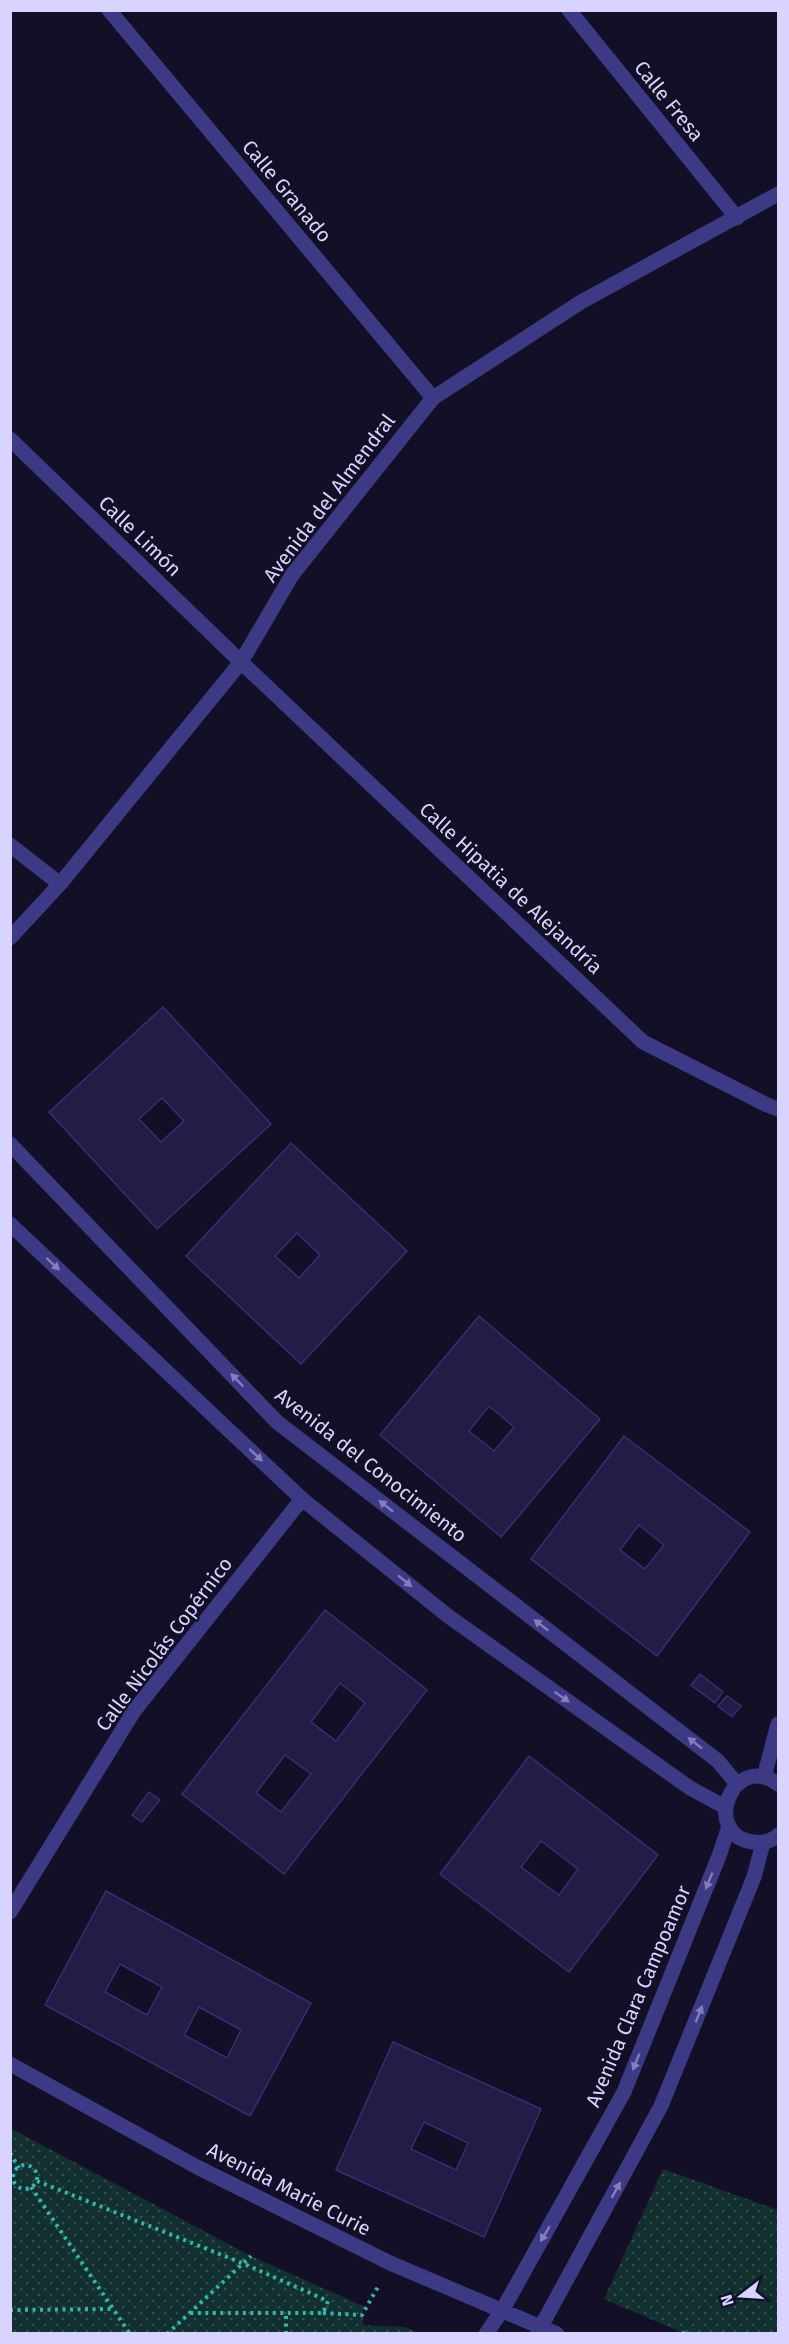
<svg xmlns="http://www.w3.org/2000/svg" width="789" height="2344" font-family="'Fira Sans',sans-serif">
	<defs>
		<pattern id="park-dots" width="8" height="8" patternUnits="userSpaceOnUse" patternTransform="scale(1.5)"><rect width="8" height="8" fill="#12302f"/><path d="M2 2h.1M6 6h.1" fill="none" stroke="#344d4e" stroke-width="1.8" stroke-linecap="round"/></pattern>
	</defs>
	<rect width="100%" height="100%" fill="#130f26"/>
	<!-- park -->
	<path fill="url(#park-dots)" d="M10,2128l241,128 112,50v19l42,2 14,6h-408z
		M663,2169l115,41v123h-95l-79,-34z"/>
	<!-- building -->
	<path fill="#241b47" stroke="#3b2d73" stroke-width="1.5" fill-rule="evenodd" d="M163,1007l108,117 -114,105 -108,-117zM162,1098l22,23 -23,21 -22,-23z
		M291,1143l116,108 -106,113 -115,-108zM297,1233l23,22 -21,23 -24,-22z
		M479,1316l121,103 -99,118 -121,-102zM489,1406l25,21 -20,24 -25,-20z
		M624,1436l126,96 -93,124 -126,-97zM639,1525l25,20 -19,24 -25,-19z
		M325,1610l102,80 -143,184 -102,-80zM340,1683l25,20 -29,38 -25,-19zM285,1755l26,19 -30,38 -25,-19z
		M700,1674l23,18 -8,11 -24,-18z
		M727,1696l14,10 -9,11 -14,-11z
		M529,1756l129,99 -89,117 -129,-98zM541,1841l37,28 -19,26 -38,-28z
		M149,1792l11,8 -18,22 -10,-7z
		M106,1891l205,112 -61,113 -205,-111zM120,1964l42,23 -15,28 -42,-23zM199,2007l42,23 -14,28 -43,-23z
		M393,2042l148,67 -57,128 -148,-67zM424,2122l44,21 -12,27 -45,-21z"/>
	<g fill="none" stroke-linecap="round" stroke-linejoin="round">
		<!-- path -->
		<path stroke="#2fb8b0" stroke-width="4" stroke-dasharray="3 4.5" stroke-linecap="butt" d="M10,2153l9,15
			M13 2177a12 12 0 1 1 24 0a12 12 0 1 1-24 0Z
			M37,2181l205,82 86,38 -5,12h-134
			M31,2187l99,147
			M10,2310l105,-1
			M323,2313l39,2 17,-30
			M682,2333l10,1
			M167,2334l84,-78
			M286,2334v-20"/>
		<!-- minor -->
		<path stroke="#3d3a85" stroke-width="15" d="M109,10l324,388
			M569,10l168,208
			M10,439l231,223 402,380 124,63 11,4
			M10,845l50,39
			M10,938l50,-54 181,-222 51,-87 141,-177 148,-96 197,-108
			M764,1777l14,-53
			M10,1912l124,-201 168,-212
			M10,2064l187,103 193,96 167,71
			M486,2334l17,-25 121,-217 95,-236 10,-30
			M537,2334l124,-228 93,-229 9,-34"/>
		<!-- tertiary -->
		<path stroke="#3d3a85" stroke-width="15" d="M10,1144l267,278 441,339 19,23
			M10,1224l292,275 146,117 242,172 35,19
			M778,1784c-45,-34 -78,51 -25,58 9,1 18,0 25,-7"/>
	</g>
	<!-- one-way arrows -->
	<defs><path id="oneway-solid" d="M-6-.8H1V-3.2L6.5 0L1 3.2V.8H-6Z" transform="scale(1.5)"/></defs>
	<g fill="#837fbc">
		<use href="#oneway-solid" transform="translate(53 1264) rotate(43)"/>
		<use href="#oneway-solid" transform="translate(237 1380) rotate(-134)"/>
		<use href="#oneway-solid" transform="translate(256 1455) rotate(43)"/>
		<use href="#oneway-solid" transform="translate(386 1506) rotate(-142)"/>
		<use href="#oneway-solid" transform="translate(405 1581) rotate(39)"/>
		<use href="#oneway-solid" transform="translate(541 1625) rotate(-142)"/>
		<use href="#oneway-solid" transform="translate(562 1697) rotate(35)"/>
		<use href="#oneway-solid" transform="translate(695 1743) rotate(-142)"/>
		<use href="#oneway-solid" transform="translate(709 1881) rotate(112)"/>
		<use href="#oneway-solid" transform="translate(699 2014) rotate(-68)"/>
		<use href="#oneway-solid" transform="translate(636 2062) rotate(112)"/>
		<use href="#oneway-solid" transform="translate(616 2190) rotate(-61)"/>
		<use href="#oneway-solid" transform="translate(545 2234) rotate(121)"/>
	</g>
	<g text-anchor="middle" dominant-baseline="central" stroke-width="4.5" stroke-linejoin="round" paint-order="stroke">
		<!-- street labels -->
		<g font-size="20" fill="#d9d4ff" stroke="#130f26">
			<text transform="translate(669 101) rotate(51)">Calle Fresa</text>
			<text transform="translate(287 191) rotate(50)">Calle Granado</text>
			<text transform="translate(329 498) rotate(-53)">Avenida del Almendral</text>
			<text transform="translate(140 536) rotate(44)">Calle Limón</text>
			<text transform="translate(511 888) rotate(43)">Calle Hipatia de Alejandría</text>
			<text transform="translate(371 1465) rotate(38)">Avenida del Conocimiento</text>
			<text transform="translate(164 1644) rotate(-53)">Calle Nicolás Copérnico</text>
			<text transform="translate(638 1996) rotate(-67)">Avenida Clara Campoamor</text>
			<text transform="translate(289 2189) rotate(27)">Avenida Marie Curie</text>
		</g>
	</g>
	<!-- border -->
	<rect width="789" height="2344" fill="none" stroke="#d9d4ff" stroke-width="24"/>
	<!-- north arrow -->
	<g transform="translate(741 2296) rotate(253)" stroke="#130f26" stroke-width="4.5" paint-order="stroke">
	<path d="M0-4.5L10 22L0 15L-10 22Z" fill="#d9d4ff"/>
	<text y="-9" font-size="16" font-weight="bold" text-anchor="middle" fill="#d9d4ff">N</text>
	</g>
</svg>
